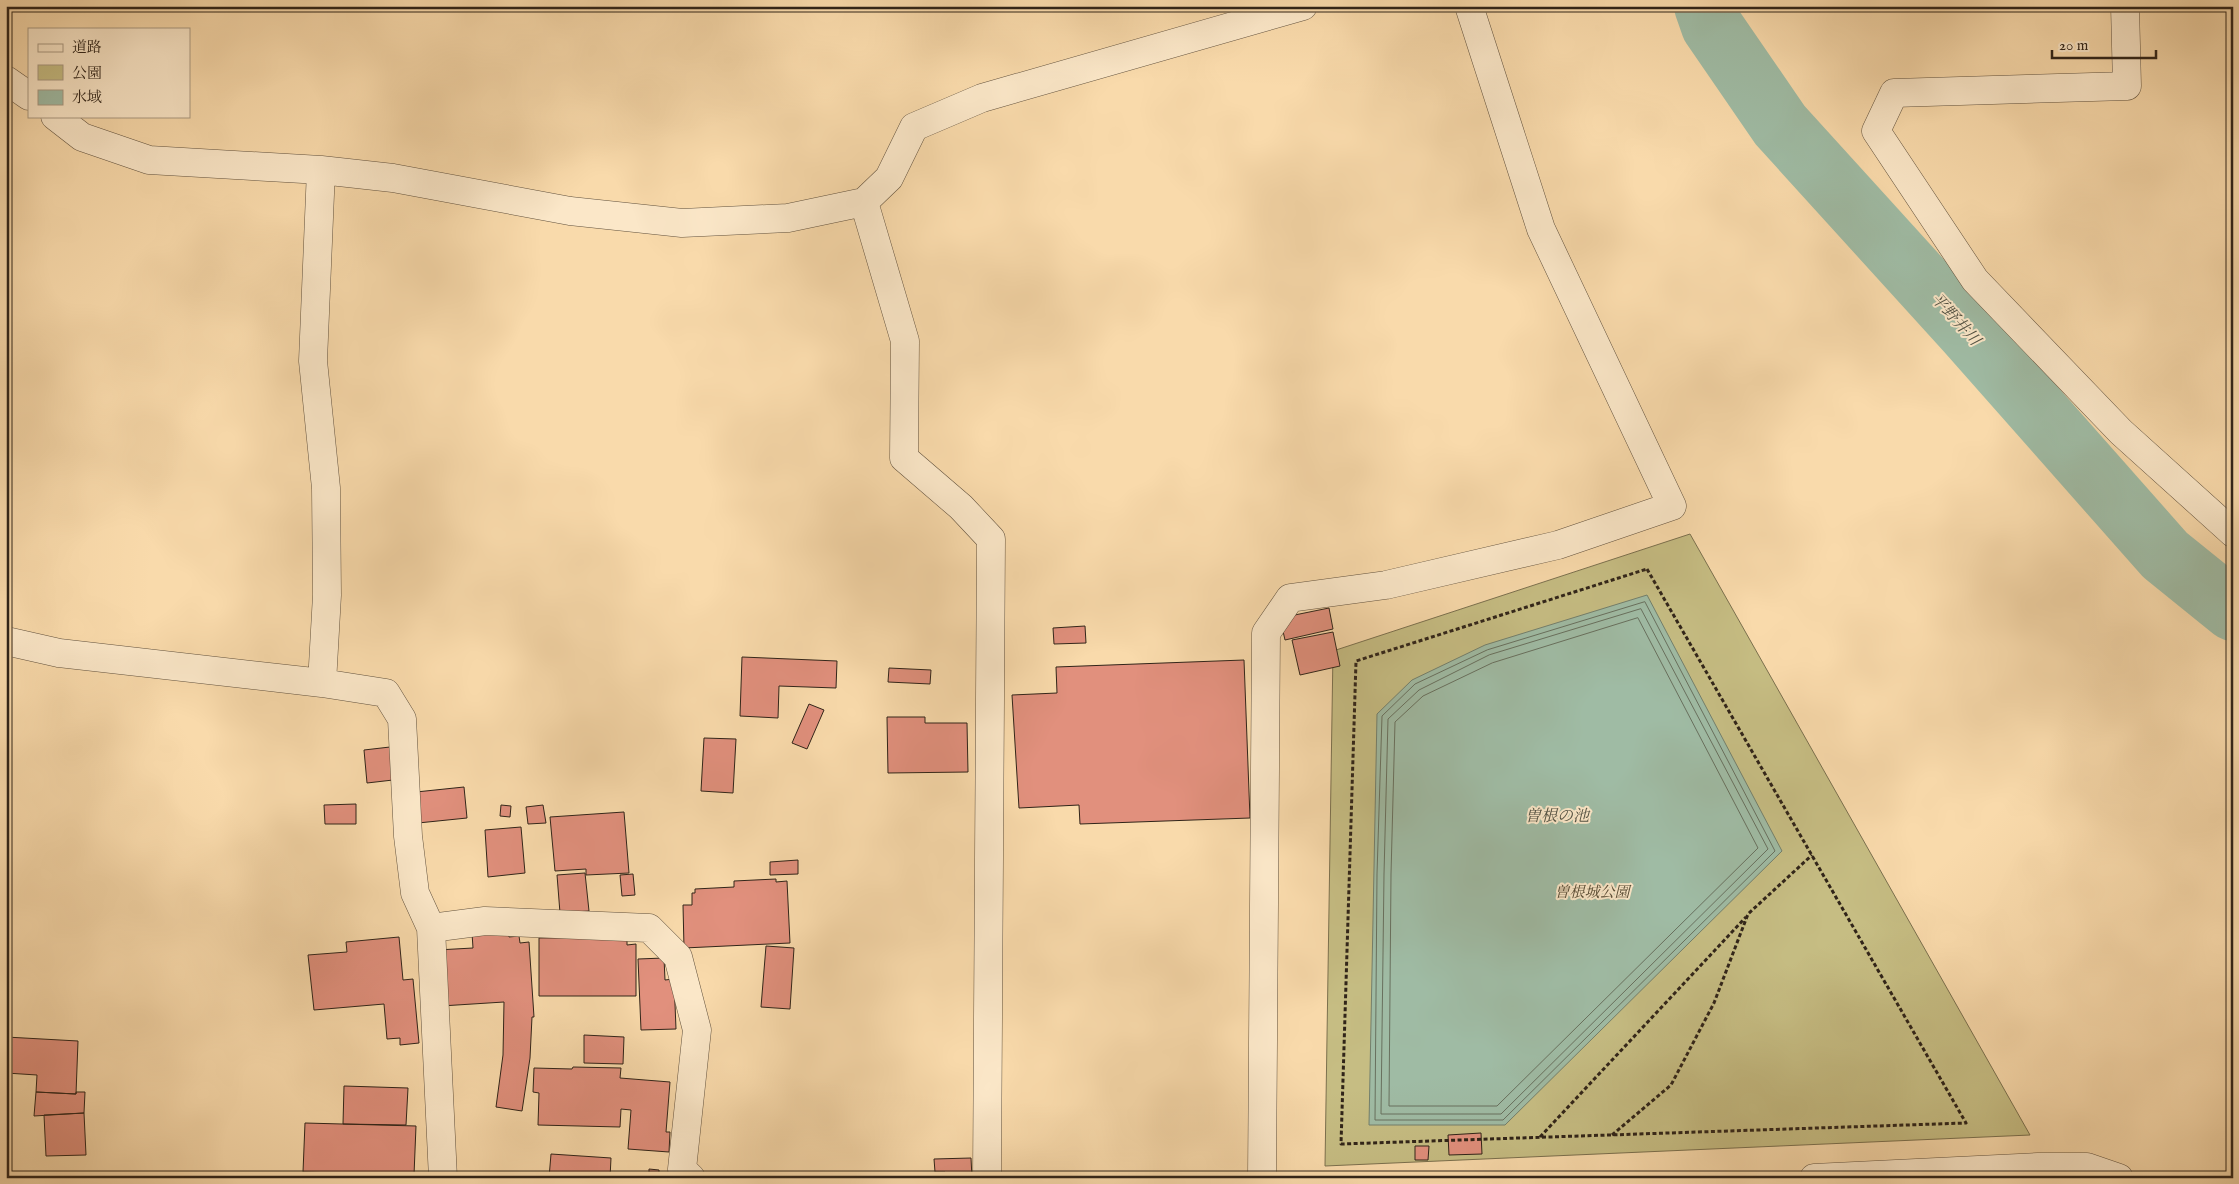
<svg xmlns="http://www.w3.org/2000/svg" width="2239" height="1184" font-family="'IM FELL English','Noto Serif JP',serif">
	<rect width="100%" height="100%" fill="#f9daab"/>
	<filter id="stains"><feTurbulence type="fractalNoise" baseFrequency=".004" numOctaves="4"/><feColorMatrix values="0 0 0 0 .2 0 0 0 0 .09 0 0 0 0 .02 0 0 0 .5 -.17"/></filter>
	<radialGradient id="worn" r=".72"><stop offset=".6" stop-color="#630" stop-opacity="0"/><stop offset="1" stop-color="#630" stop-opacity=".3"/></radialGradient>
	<!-- green -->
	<path fill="#c6bd83" stroke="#7b704e" d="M1690,534l340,601 -705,31 8,-515z"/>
	<!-- water -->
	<path fill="#9fbba4" stroke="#737f6c" d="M1647,595l135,256 -277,274h-136l8,-411 35,-34 73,-35z"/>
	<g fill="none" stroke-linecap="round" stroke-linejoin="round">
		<!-- shore -->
		<path stroke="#68705e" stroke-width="1" d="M1645,602l130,249 -272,269h-128l2,-246 5,-158 33,-32 72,-34z
			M1641,609l127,240 -267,265h-120l3,-240 4,-155 31,-29 70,-35z
			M1638,618l120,230 -261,258h-108l2,-232 4,-152 28,-26 69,-33z"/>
		<!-- river -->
		<path stroke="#9fbba4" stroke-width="62" d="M1705,6l7,20 68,99 187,206 198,224 68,55"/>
	</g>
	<!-- building -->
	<path fill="#e1907d" stroke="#302419" d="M1329,608l4,21 -48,11 -5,-22z
		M1085,626l1,17 -32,1 -1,-16z
		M1333,632l7,34 -40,9 -8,-35z
		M742,657l95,4 -1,27 -57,-2 -1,32 -38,-2z
		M1244,660l6,158 -170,6 -1,-19 -60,3 -7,-113 45,-2 -1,-26z
		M889,668l42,2 -1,14 -42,-2z
		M809,704l15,6 -17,39 -15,-6z
		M887,717h38v6h42l1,49 -80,1z
		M704,738l32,1 -3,54 -32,-2z
		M390,747l3,33 -26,3 -3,-33z
		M464,787l3,31 -49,5 -2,-31z
		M356,804v20h-31l-1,-19z
		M501,805l10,1 -1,11 -10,-1z
		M543,805l3,18 -18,1 -2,-17z
		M624,812l5,61 -43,2v-6l-31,2 -5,-54z
		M521,827l4,46 -37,4 -3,-47z
		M798,860v14l-28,1v-13z
		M585,873l4,38 -29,2 -3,-38z
		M633,874l2,21 -13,1 -2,-21z
		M776,879v3l11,-1 3,62 -106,5 -1,-43h9v-12h3v-4l39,-2v-6z
		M509,931v6l10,-1 1,7 9,-1 5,75h-2l-2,41 -8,53 -26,-4 7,-52 1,-53 -63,4 -4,-56 36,-2 -1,-15z
		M399,937l4,43 10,-1 6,64 -19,2v-7l-13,1 -3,-35 -70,6 -6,-55 39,-3 -1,-10z
		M627,937v8l9,-1v52h-97v-58z
		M766,946l28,2 -4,61 -29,-2z
		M664,958l1,22 9,-1 2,50 -35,1 -3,-71z
		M584,1035l40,2 -1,27 -39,-1z
		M6,1037l72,4 -2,53 -40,-2 1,-17 -31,-2z
		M573,1067l48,1 -1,10 50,4 -4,50h4l-1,20 -41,-3 3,-39 -10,-1 -1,18 -82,-2 1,-32 -6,-1 1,-24 38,1z
		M344,1086l64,2 -2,37 -63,-1z
		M36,1092l40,2v-2h9l-1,21 -50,3z
		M84,1113l2,42 -40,1 -2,-41z
		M305,1123l111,3 -2,49 -111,-3z
		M1481,1133l1,21 -33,1 -1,-20z
		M1415,1146h14l-1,14h-13z
		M551,1154l60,4 -1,20h-61z
		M971,1158l1,20h-27v-6h-10l-1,-13z
		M649,1169l10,1v8h-10z"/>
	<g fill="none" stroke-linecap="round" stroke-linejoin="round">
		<!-- street casing -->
		<g stroke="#62523e" stroke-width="29">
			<path id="street" d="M2125,6l2,80 -233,7 -18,38 99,149 146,152 112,101
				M6,80l23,16
				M55,116l27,21 67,23 172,10 72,8 177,33 112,12 106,-5 76,-16 25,-24 25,-51 68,-29 321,-92
				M321,170l-8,191 13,127 1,107 -5,88
				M864,202l41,139 -1,117 57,49 30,32 -4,639
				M6,641l53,12 263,30 64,10 16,26 6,117 7,57 16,35 12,250
				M431,928l54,-7 164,7 29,29 19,73 -15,139 9,9
				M1262,1178l4,-545 24,-35 96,-13 172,-40 114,-39 -131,-277 -72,-223
				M1814,1178l224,-11h49l32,11"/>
		</g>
		<!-- path -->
		<path stroke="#302419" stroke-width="3" stroke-dasharray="4 2.5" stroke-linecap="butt" d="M1647,569l319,554 -625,21 15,-483z
			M1612,1135l59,-50 43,-82 34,-89 64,-59
			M1540,1137l206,-220"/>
		<!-- street -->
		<use href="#street" stroke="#fbe7c8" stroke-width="28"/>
	</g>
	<g text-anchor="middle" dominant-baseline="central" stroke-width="4" stroke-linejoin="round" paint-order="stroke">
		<!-- park labels -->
		<g font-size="15" font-style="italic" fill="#564a34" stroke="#fbe7c8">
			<text x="1592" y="892">曽根城公園</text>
		</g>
		<!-- water labels -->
		<g font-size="16" font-style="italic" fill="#515143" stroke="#fbe7c8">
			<text transform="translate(1955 320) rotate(48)">平野井川</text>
			<text x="1557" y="817">曽根の池</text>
		</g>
	</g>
	<!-- margin -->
	<rect width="2239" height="1184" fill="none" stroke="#f9daab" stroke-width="25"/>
	<rect x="8" y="8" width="2224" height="1169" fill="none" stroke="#302419" stroke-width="2.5"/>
	<rect x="12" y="12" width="2214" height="1159" fill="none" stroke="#302419"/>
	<!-- legend -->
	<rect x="28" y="28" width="162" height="90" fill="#fbe7c8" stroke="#aa9982"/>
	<rect x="38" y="44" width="25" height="8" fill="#fbe7c8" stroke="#aa9982"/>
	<text x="72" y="52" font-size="15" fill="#302419">道路</text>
	<rect x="38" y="65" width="25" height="15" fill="#c6bd83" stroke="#aa9982"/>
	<text x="72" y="78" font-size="15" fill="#302419">公園</text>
	<rect x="38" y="90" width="25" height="15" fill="#9fbba4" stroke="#aa9982"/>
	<text x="72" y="102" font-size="15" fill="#302419">水域</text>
	<!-- scale -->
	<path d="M2052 50v8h104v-8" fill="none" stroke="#302419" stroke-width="2.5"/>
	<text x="2059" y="50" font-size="15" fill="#302419" stroke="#fbe7c8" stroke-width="4" paint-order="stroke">20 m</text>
	<rect width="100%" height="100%" filter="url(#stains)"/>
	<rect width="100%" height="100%" fill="url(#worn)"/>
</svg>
